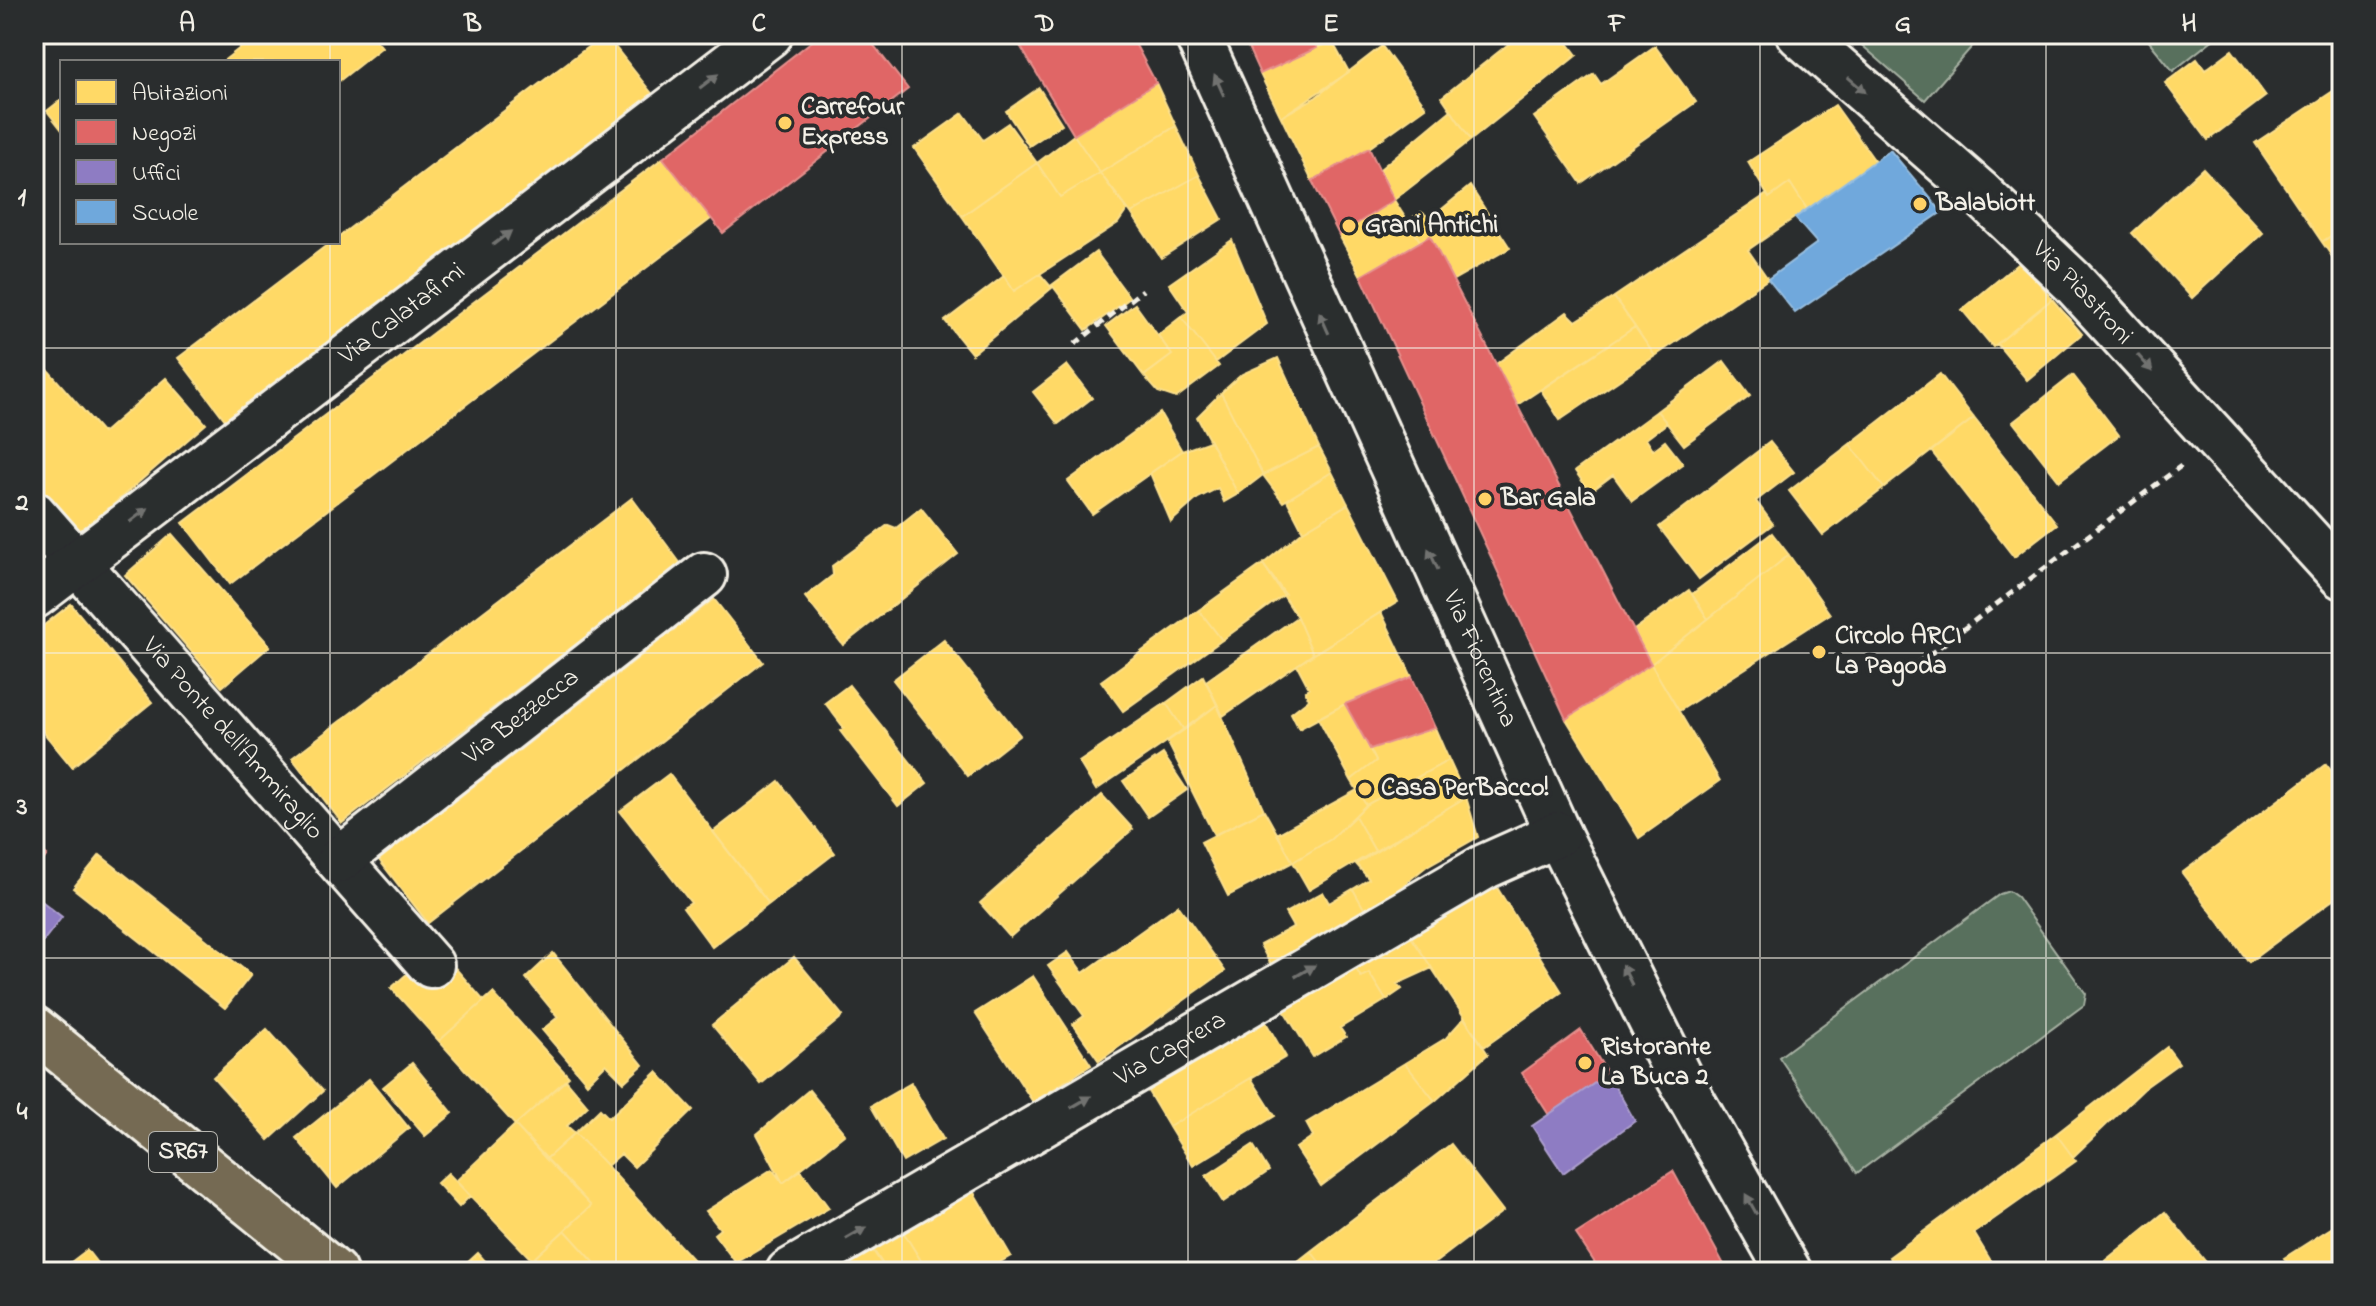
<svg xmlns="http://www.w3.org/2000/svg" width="2376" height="1306" font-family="'Indie Flower',sans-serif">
	<rect width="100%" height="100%" fill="#2a2d2e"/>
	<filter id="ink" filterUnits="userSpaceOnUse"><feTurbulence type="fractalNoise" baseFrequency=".0125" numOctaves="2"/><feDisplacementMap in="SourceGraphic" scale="16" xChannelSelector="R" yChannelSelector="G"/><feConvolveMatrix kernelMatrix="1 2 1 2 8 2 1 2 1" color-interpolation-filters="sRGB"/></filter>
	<g filter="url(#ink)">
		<!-- green -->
		<path fill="#58705d" stroke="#a6b0a2" stroke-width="2" d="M1849,34h134l-58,66z
			M2143,34h77l-47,37z
			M2009,891l8,6 69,97 -2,11 -227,168 -78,-116 221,-163z"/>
		<!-- homes -->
		<path fill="#ffd966" stroke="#fce08d" stroke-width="2" d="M258,34h113l11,13 -44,35v-20h-116z
			M605,34l49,62 -428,325 -48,-63 153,-116h7v-5z
			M1310,34h20l2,7 -15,7z
			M1521,34h40l16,21 -106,85 -29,-43z
			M1332,41l17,31 -68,45 -21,-43z
			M1382,46l44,61 -57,41 -57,33 -31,-64 35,-20z
			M1655,46l41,56 -115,81 -47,-66 60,-43 7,10z
			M2232,50l34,46 -58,44 -43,-57 32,-24 8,11z
			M1156,83l20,43 -76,47 -26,-38z
			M2342,85v143l-20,14 -67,-99z
			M1039,88l23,36 -33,22 -23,-35z
			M62,99v31l-15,-19z
			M1835,105l40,56 -68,48 -17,-26 -21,15 -21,-36z
			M1451,110l20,30 -77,60 -14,-31z
			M963,113l20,27 25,-17 29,40 -75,53 -48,-68z
			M1176,126l23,49 -68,38 -31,-40z
			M1074,135l26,38 -40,24 -23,-34z
			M663,158l49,60 -482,366 -47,-61z
			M1037,163l23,34 40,-24 27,37 -9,13 -104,68 -52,-75z
			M2203,168l60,65 -71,65 -60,-65z
			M1199,175l23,44 -61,39 -30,-45z
			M1790,183l17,26 -59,41 20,29 -113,77 -41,-59 153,-103 2,4z
			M1470,186l40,62 -57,32 -23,-44 -10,5 -13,-20 14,-9 10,6z
			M1394,200l26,41 -59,35 -22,-41z
			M2342,228v43l-20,-29z
			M1232,240l35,84 -51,38 -35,-45 7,-5 -19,-28z
			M1096,252l34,46 -44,32 -34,-45z
			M2021,261l31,38 -59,48 -31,-37z
			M1040,274l12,14 -80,66 -27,-33 59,-45 10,15z
			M1614,297l21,30 -118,78 -21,-41 71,-52 9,9z
			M2052,299l30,35 -55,46 -30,-36z
			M1135,304l37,51 -28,21 -38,-50z
			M1181,317l38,49 -43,32 -18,-6 -14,-16 28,-21 -14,-20z
			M1635,327l20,29 -95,64 -19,-30z
			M34,354l69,79 63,-55 40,46 -126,109 -46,-52z
			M1278,358l41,89 -56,28 -42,-82 21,-19z
			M1724,361l26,35 -66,49 -27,-34z
			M1067,365l25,33 -34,26 -25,-32z
			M1940,374l34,44 -90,70 -34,-44z
			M2073,375l46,60 -60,46 -46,-59z
			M1221,393l42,82 -25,19 -41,-77z
			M1657,411l10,12 -21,16 7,11 12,-9 18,23 -51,37 -19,-26 -23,17 -15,-21z
			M1160,413l22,38 -90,63 -24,-33z
			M1974,418l83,106 -43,33 -83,-106z
			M1210,441l28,53 -14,8 -6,-14 -20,10 -27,24 -21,-49 32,-22z
			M1770,442l24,30 -38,29 17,23 -74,55 -40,-52z
			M1850,444l34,44 -61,47 -34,-44z
			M1319,447l13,25 -49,30 -20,-27z
			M1332,472l16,32 -45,27 -16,-31z
			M632,498l49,66 -339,259 -50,-65z
			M1348,504l50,98 -85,52 -16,-37 -34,-53 40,-33z
			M921,508l37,46 -115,91 -38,-48 28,-22 -1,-9 56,-41 8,3z
			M1772,533l17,22 -81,64 -16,-25z
			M172,534l98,112 -48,41 -97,-112z
			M1789,555l41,59 -151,97 -28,-47z
			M1263,564l22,30 -63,46 -23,-30z
			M1689,590l19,29 -57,45 -17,-34z
			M714,599l49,63 -335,261 -49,-63z
			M71,604l81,98 -80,65 -38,-46v-88z
			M1199,610l23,30 -99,71 -22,-30z
			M1381,612l31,65 -67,27 -46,25 -8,-16 18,-14 -4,-7 4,-4 -12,-23z
			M1297,617l16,37 -90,62 -17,-35z
			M944,640l76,95 -52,41 -75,-96z
			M1651,664l69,117 -81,57 -73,-119z
			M1203,676l14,29 -33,25 -18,-27z
			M849,685l78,98 -29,23 -58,-75 4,-3 -19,-25z
			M1166,703l18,27 -88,60 -17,-28z
			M1345,704l31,57 -25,19 -33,-62z
			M1217,705l47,105 -50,25 -47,-94z
			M1435,728l14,32 -83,45 -15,-25 25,-19 -6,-12z
			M1163,754l24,36 -39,27 -25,-36z
			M1449,760l17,37 -91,54 -20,-35 11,-11z
			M2326,764l16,20v109l-93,69 -67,-89z
			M669,774l100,130 -57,43 -29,-39 8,-5 -71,-92z
			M779,781l56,72 -66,51 -56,-72z
			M1357,790l9,15 -35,34 -38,23 -16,-28z
			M1102,795l31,34 -123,108 -30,-34z
			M1466,797l12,40 -51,29 -60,48 -14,-25 16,-10 -13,-15z
			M1264,810l29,52 -65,34 -27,-54z
			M1355,816l20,35 -66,39 -16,-28 38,-23z
			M100,855l151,120 -26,33 -152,-120z
			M1488,873l74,119 -78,55 -80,-121z
			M1353,889l14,25 -95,53 -12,-22 33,-18 -8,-14 38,-21 6,11z
			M1178,905l47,66 -126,90 -26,-37 11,-8 -36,-50 20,-14 15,21z
			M1404,926l28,42 -35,16 5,5 -16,11 -17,-27 -8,4 -12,-19z
			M437,947l47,54 -45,40 -48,-53z
			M553,953l90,112 -19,17 -18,-18 -19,19 -45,-53 16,-13 -32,-39z
			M794,957l49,59 -82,68 -49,-59z
			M1349,958l12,19 8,-4 17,27 -46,28 6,9 -33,20 -35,-56z
			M1033,976l58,89 -58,37 -58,-89z
			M493,993l76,84 -54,48 -76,-84z
			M1464,1018l24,36 -53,47 -30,-38 41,-25z
			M1264,1019l22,38 -117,70 -23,-39z
			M267,1029l56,62 -54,49 -56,-63z
			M2167,1047l12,16 -32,23 -74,71 -17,-23z
			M412,1063l41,50 -28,23 -42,-49z
			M1405,1063l30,38 -114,85 -25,-38 17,-12 -7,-13z
			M657,1072l36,38 -59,57 -13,-13 -14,12 -32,-33 25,-24 9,9z
			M1251,1078l24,38 -82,50 -24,-39z
			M369,1079l40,49 -72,60 -41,-50z
			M566,1080l22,26 -21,20 8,7 -29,26 -31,-34z
			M911,1083l32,56 -40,23 -32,-56z
			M809,1090l36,44 -62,49 -26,-49z
			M515,1125l76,81 -59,54 -76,-79z
			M575,1133l32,33 97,106h-101l-38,-42 26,-24 -45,-47z
			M2056,1134l20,27 -102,72 20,33 -10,6h-87l-8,-15z
			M1451,1144l52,67 -80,61h-96l-16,-21z
			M1253,1145l16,26 -46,31 -17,-26z
			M772,1169l11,14 18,-13 28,38 -93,55 -22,-29 6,-5 -14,-18z
			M448,1173l22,23 -11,11 -22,-24z
			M966,1179l45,77 -28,16h-26l-8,-13 -21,13 -32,-52z
			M2165,1212l49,60h-123z
			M896,1220l32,52h-40l-22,-33z
			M2342,1221v51h-48l-10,-14z
			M565,1230l38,42h-60l-11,-12z
			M866,1240l21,32h-76z
			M87,1250l17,22h-46z
			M1311,1251l16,21h-43z
			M478,1253l17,19h-31l5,-5 -3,-3z"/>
		<!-- shops -->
		<path fill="#e06666" stroke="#e6908d" stroke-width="2" d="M821,34h44l43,55 -185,144 -60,-75z
			M1013,34h117l26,49 -82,52z
			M1242,34h68l7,14 -57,26z
			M1369,148l25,52 -55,35 -27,-54z
			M1430,236l221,428 -85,55 -205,-443z
			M1412,677l23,51 -65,21 -25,-45z
			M34,845l13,10 -13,18z
			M1581,1030l27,44 -59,41 -27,-42z
			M1673,1171l55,101h-127l-25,-38z"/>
		<!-- offices -->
		<path fill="#8e7cc3" stroke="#ad9fce" stroke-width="2" d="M34,895l28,22 -25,32 -3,-2z
			M1608,1074l27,47 -72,52 -31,-47z"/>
		<!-- schools -->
		<path fill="#6fa8dc" stroke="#97bee0" stroke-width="2" d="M1890,150l52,62 -147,101 -27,-34 49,-36 -22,-25z"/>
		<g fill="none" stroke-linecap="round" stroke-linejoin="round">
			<!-- minor casing -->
			<g stroke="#f4f1e8" stroke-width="50">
				<g id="minor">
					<path id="s1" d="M1197,34l361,800 122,245 109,193"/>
					<path id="s2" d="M1799,34l179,157 94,90 270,295"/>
					<path id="s3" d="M34,514l397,451"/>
					<path id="s4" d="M34,596l736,-562"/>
					<path id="s5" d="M339,860l365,-285"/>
					<path id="s6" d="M789,1272l697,-406 72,-32"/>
				</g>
			</g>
			<!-- major casing -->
			<g stroke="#f4f1e8" stroke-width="50">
				<path id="major" d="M34,1029l300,243"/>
			</g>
			<!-- path -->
			<path stroke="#f4f1e8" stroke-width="5" stroke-dasharray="8 6" stroke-linecap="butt" d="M1075,344l68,-54
				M1906,672l275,-206"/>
			<!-- minor -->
			<use href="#minor" stroke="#2a2d2e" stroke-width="44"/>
			<!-- major -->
			<use href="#major" stroke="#746b52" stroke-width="44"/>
		</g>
		<!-- one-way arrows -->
		<defs><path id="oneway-solid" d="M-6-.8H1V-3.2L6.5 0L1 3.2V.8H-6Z" transform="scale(2)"/></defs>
		<g fill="#71726f">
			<use href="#oneway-solid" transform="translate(709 81) rotate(-37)"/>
			<use href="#oneway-solid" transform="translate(1219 85) rotate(-114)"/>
			<use href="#oneway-solid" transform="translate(1857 85) rotate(41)"/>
			<use href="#oneway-solid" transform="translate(502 238) rotate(-37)"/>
			<use href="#oneway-solid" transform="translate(1324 323) rotate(-114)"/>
			<use href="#oneway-solid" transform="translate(2145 363) rotate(48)"/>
			<use href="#oneway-solid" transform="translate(139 515) rotate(-37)"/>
			<use href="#oneway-solid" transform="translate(1433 559) rotate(-115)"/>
			<use href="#oneway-solid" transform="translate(1305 971) rotate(-30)"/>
			<use href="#oneway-solid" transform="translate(1627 975) rotate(-117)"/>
			<use href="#oneway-solid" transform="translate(1081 1102) rotate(-30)"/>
			<use href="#oneway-solid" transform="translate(1751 1204) rotate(-119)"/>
			<use href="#oneway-solid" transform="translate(856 1233) rotate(-30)"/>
		</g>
	</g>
	<!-- grid -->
	<path fill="none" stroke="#f4f1e8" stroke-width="2" stroke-opacity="0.55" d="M330,34v28M616,34v1238M902,34v1238M1188,34v1238M1474,34v1238M1760,34v1238M2046,34v1238M330,242v1030M34,348h2308M34,653h2308M34,958h2308"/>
	<!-- markers -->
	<g fill="#ffd166" stroke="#2a2d2e" stroke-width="3">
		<circle cx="785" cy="123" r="8"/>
		<circle cx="1920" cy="204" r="8"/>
		<circle cx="1349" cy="226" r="8"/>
		<circle cx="1485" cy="499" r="8"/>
		<circle cx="1819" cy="652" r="8"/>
		<circle cx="1365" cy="789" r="8"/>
		<circle cx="1585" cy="1063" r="8"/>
	</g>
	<g text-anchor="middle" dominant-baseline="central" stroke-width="8" stroke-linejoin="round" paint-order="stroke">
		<!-- shield labels -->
		<rect fill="#2a2d2e" stroke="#b7b6b0" stroke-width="2" x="149" y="1132" width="68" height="40" rx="6"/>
		<g font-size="24" font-weight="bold" fill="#f4f1e8">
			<text x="183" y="1152">SR67</text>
		</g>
		<!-- poi labels -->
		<g font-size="26" font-weight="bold" fill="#f4f1e8" stroke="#2a2d2e" text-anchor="start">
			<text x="801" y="108">Carrefour<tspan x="801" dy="30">Express</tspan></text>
			<text x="1936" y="204">Balabiott</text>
			<text x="1365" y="226">Grani Antichi</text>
			<text x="1501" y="499">Bar Gala</text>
			<text x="1835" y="637">Circolo ARCI<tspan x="1835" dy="30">La Pagoda</tspan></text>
			<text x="1381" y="789">Casa PerBacco!</text>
			<text x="1601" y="1048">Ristorante<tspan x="1601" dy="30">La Buca 2</tspan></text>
		</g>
		<!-- street labels -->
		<g font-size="26" fill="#f4f1e8" stroke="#2a2d2e">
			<text stroke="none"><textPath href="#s2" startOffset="384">Via Piastroni</textPath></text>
			<text stroke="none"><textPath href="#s4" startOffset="464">Via Calatafimi</textPath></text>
			<text stroke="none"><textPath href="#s1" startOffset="686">Via Fiorentina</textPath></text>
			<text stroke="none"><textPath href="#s5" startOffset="232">Via Bezzecca</textPath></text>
			<text stroke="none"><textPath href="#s3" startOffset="300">Via Ponte dell'Ammiraglio</textPath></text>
			<text stroke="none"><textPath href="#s6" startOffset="442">Via Caprera</textPath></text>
		</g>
	</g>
	<!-- margin -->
	<rect width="2376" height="1306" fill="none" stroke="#2a2d2e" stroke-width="88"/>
	<!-- legend -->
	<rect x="60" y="60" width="280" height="184" fill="#2a2d2e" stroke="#7b7b78" stroke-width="2"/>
	<rect x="76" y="80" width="40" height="24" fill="#ffd966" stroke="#7b7b78" stroke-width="2"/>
	<text x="132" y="100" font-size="24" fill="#f4f1e8">Abitazioni</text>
	<rect x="76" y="120" width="40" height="24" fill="#e06666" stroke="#7b7b78" stroke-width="2"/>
	<text x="132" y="140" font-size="24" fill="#f4f1e8">Negozi</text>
	<rect x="76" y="160" width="40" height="24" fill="#8e7cc3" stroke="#7b7b78" stroke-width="2"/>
	<text x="132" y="180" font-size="24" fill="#f4f1e8">Uffici</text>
	<rect x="76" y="200" width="40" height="24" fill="#6fa8dc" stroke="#7b7b78" stroke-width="2"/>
	<text x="132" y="220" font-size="24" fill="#f4f1e8">Scuole</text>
	<rect x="44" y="44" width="2288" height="1218" fill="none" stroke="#f4f1e8" stroke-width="3"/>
	<g font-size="26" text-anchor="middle" font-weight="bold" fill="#f4f1e8">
		<text x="187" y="31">A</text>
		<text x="473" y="31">B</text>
		<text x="759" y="31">C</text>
		<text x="1045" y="31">D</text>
		<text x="1331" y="31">E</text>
		<text x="1617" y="31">F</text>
		<text x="1903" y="31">G</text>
		<text x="2189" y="31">H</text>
		<text x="22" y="205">1</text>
		<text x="22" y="510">2</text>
		<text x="22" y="814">3</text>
		<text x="22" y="1119">4</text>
	</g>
</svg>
